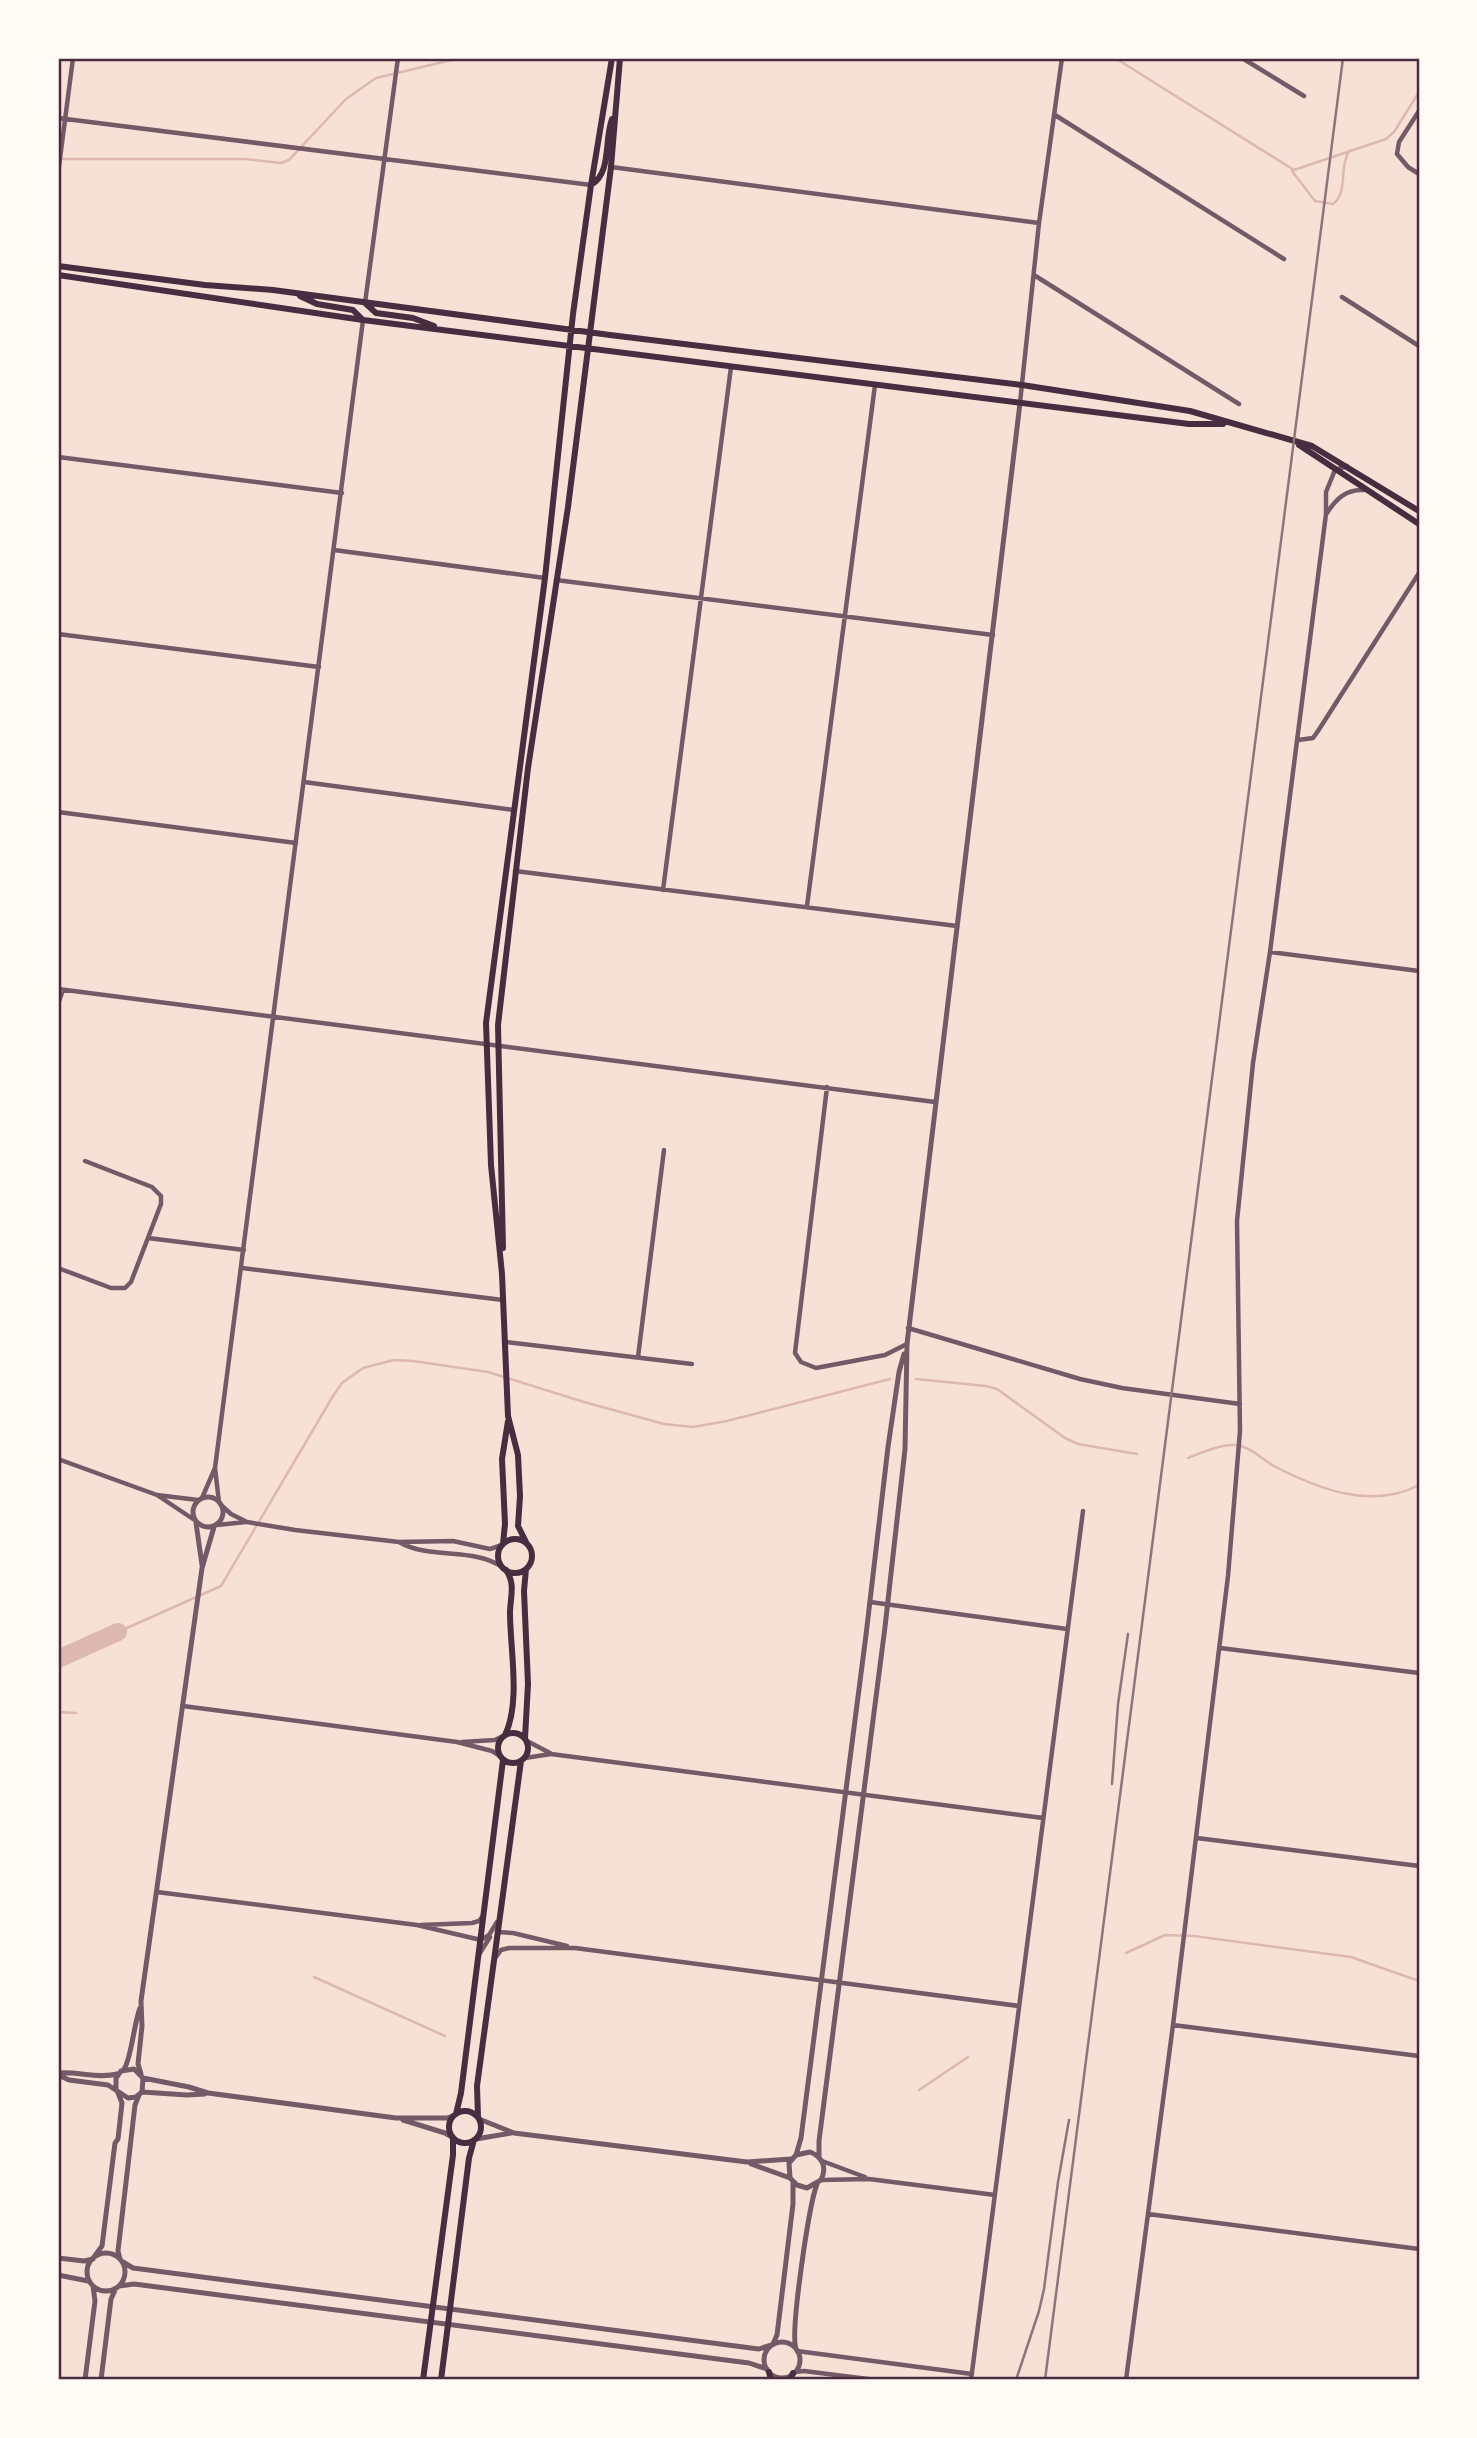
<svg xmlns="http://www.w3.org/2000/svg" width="1477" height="2438" font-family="Helvetica,sans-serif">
	<rect width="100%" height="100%" fill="#f7e1d7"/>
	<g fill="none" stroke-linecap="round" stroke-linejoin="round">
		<!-- stream -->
		<path stroke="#dcb8b0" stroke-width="2.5" d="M1115,58l179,112 92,-31 8,-7 25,-40
			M58,159h187l36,4 8,-3 57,-61 30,-21 84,-20
			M1292,171l23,30 18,3c16,-12 5,-38 17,-54
			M916,1379l70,7 11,3 68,49 13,6 59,10
			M1188,1458c16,-6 36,-16 53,-12 12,3 22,14 33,20 44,23 98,44 145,19
			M118,1632l103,-46 112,-190 9,-13 21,-15 31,-8 19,1 75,11 96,30 80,22 29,3 34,-6 163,-42
			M58,1712l18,1
			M1126,1953l39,-18 29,1 157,21 68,24
			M314,1977l131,59
			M919,2090l49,-33"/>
		<!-- river -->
		<path stroke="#dcb8b0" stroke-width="18" d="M58,1659l60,-27"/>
		<!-- minor -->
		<path stroke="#755966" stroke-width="4.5" d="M1242,58l62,38
			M1419,111l-20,31 -2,12 11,13 11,7
			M1055,115l229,144
			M58,118l533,67
			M611,167l428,56
			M58,174l15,-116
			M1034,275l205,129
			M1342,297l77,49
			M365,303l33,-245
			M1020,403l19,-180 23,-165
			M58,457l284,36
			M1327,513c9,-14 19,-24 37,-23
			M334,550l211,28
			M556,580l437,55
			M58,634l261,33
			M1298,740l15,-2 5,-7 101,-158
			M304,782l210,28
			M58,812l238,31
			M515,871l442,55
			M663,890l68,-523
			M807,906l68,-521
			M1270,952l149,19
			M58,989l877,113
			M58,1004l5,-14
			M827,1087l-32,266 6,9 15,6 69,-13 22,-11
			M148,1238l96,12
			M58,1268l53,20h14l6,-6 30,-78v-8l-9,-9 -67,-26
			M242,1268l261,32
			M908,1328l172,51 42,9 118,16
			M505,1342l187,22
			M638,1357l26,-207
			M58,1459l99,36
			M215,1468l148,-1148
			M202,1498l13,-30 4,34
			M221,1505l10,9 16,8 48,8 104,12 54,-1 37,8 12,-4
			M193,1519l-36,-24 41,5
			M217,1525l29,-3
			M399,1542c31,18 74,5 103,25
			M870,1602l197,27
			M1220,1648l199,25
			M183,1706l274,36 35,9 8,5
			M527,1741l23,12
			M462,1742l33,-2 8,-4
			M525,1758l26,-4 492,64
			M1197,1838l222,28
			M157,1892l260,33 64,15 8,-5 8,-13
			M421,1925l51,-2 7,-2 4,-5
			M497,1932l16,1 54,13
			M480,1953l10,-16
			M496,1957l5,-7 8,-2h66l444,58
			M1173,2025l246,31
			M822,2161l43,16
			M821,2180l48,-1 126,16
			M1148,2214l271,35
			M797,2351l175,23
			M795,2372l9,-1 72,9
			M971,2380l112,-869
			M1126,2380l47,-355 55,-449 12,-145 -3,-210 16,-158 17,-111 56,-438v-22l9,-22 12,-4"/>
		<!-- tertiary -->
		<path stroke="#755966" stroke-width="5" d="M193 1512a15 15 0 1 1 30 0a15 15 0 1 1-30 0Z
			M196,1523l6,42
			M124,2069c7,-9 10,-46 16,-61
			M58,2073c19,-2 40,6 59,1
			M141,2074l-3,-10 4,-38 -1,-25 61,-433 12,-41
			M58,2075l11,5 39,5 20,13 8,-1 6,-5 1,-14 -9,-9 -13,2 -5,7v12
			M143,2078l46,9 19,6 188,25h51l6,-2
			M142,2092l45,3 18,-1
			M479,2119l35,14 233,29 44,-3
			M403,2120l42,13 7,4
			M476,2139l35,-6
			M796,2155l5,-17 65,-503 22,-188 11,-75 5,-18
			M819,2157v-16l66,-514 20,-178 2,-105 113,-941
			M751,2164l39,14 7,7 10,3 14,-8c6,-12 2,-23 -11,-28l-14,3 -7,8 1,15
			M87 2272a19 19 0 1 1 38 0a19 19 0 1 1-38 0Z
			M94,2257l8,-11 13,-103 3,-4 4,-36 -4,-10
			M58,2258l26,3 9,-2
			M120,2259l-2,-8 17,-146 4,-10
			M123,2262l10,6 618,80 8,1 12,-4
			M58,2275l30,6
			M119,2286l15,-2 615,79 18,6
			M764 2360a18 18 0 1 1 36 0a18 18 0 1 1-36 0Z
			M773,2344l4,-9 16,-131v-22
			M796,2349c-6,-18 13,-144 21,-165
			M85,2380l10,-79 -2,-15
			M101,2380l10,-81 5,-11"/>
		<!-- secondary -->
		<path stroke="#4a2c40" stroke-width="6" d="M591,185c21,-12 13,-46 21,-66
			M58,266l147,19 68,5 337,45 412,50 168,26 122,35 107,65
			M58,275l305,45 826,104h34
			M300,296l17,8 36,6 10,10
			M365,303l11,10 37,5 21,8
			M1299,445l120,79
			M503,1248l-5,-223 30,-257 40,-261 43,-340 9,-109
			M498 1556a17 17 0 1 1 34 0a17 17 0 1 1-34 0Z
			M503,1544l2,-20 -3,-65 6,-38
			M527,1544l-9,-18 2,-30 -2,-41 -10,-39 -6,-142 -11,-109 -5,-142 59,-445 28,-264 18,-129 21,-127
			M498 1748a15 15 0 1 1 30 0a15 15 0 1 1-30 0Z
			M505,1735c16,-33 5,-86 5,-122 0,-15 6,-29 -4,-43
			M525,1738l3,-54 -4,-93 2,-22
			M449 2127a16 16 0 1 1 32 0a16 16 0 1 1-32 0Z
			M456,2114l5,-21 42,-333
			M478,2117l-1,-31 44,-325
			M769,2372l2,8
			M423,2380l30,-225v-17
			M441,2380l28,-222 5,-18
			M790,2380l3,-7"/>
		<!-- rail -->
		<path stroke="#8f747c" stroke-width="2.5" d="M1112,1784l6,-80 10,-70
			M1016,2380l23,-69 5,-22 14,-107 11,-62
			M1045,2380l298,-2322"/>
	</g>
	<!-- border -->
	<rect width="1477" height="2438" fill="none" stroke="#fffaf5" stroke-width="119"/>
	<rect x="60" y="60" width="1358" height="2318" fill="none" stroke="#4a2c40" stroke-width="2.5"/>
</svg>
